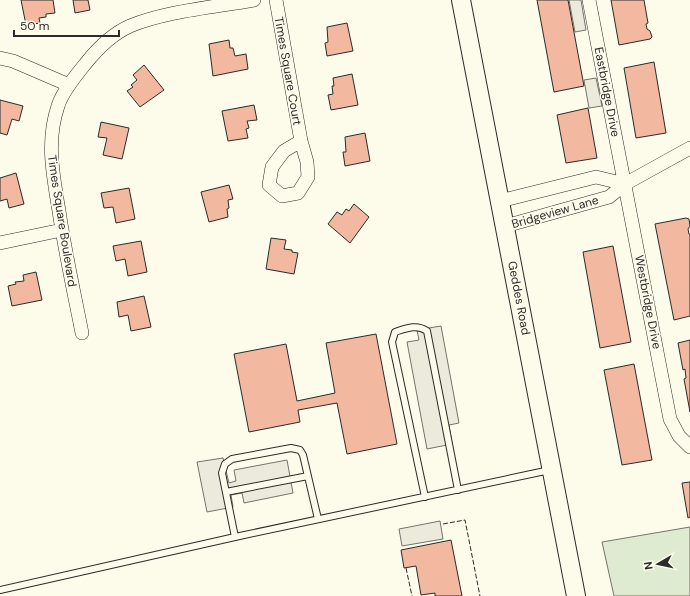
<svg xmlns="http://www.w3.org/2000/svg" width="690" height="596" font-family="'DM Sans',sans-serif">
	<rect width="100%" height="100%" fill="#fdfbea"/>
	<!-- green -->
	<path fill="#deebd1" stroke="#74746e" d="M690,527v69h-76l-12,-54z"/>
	<!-- parking -->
	<path fill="#eceadb" stroke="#74746e" d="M569,0h12l5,30 -11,2z
		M596,78l6,28 -13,2 -5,-28z
		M441,326l18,97 -10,2 3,19 -25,5 -20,-107 12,-2 -2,-10z
		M223,458l6,25 7,-2 -2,-11 53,-10 6,33 -49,10 -2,-10 -11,2 2,12 -26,5 -10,-50z
		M440,521l3,18 -41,7 -3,-17z"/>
	<!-- building -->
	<path fill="#f2b8a0" stroke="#2b2b2b" d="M21,0h32l2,13 -9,1v3l-7,1 1,5 -14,2z
		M73,0h15l2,10 -15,3z
		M537,0h31l16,86 -30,6z
		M611,0h33l4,23 -2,1 1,5 3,2 2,6 -2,2 -31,6z
		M347,23l6,28 -26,5 -2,-13 3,-1 -1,-15z
		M229,40l1,8h3l2,8 11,-2 2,15 -35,7 -4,-32z
		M654,62l12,71 -30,5 -12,-70z
		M144,65l20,25 -24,17 -13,-16 6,-4 -2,-2 6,-5 -4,-5z
		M352,74l6,31 -27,5 -3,-15 5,-1 -1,-8h2l-1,-8z
		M0,100l23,6 -4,15 -7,-2 -5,16 -7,-2z
		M254,105l3,15 -10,1 2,7 -3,1 2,9 -20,3 -6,-30z
		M588,108l9,50 -31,5 -9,-48z
		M101,122l28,6 -7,31 -19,-4 4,-17 -9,-1z
		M365,133l5,28 -25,5 -2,-14h3l-1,-15z
		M16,173l8,31 -15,4 -2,-9 -7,2v-23z
		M229,185l4,14 -5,1 1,8 -2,1 1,8 -19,5 -8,-30z
		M129,188l6,31 -19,4 -3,-16 -9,1 -3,-15z
		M354,204l15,13 -19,26 -22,-19 9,-12 5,3 4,-6 3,2z
		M686,218l3,1 1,7 -2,3 1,5h1v82l-16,4 -19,-96z
		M271,238l15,2 -2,9 8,1v2l6,1 -4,21 -28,-5z
		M141,241l6,31 -19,4 -3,-17 -9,2 -3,-15z
		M613,246l18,96 -31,6 -17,-96z
		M36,272l6,28 -30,6 -4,-20 8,-2 -1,-2 9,-1 -1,-6z
		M144,296l7,31 -20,4 -3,-16 -9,2 -2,-15z
		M376,334l21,110 -50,10 -10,-51 -39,7 2,12 -51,10 -15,-78 52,-10 11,57 38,-8 -9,-50z
		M690,340v72l-6,-33 2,-1 -1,-9 -2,1 -5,-27z
		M634,364l18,96 -30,5 -18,-95z
		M690,482v35l-2,1 -6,-35z
		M451,540l11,56h-27v-3l-14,2 -5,-29 -12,2 -3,-18z"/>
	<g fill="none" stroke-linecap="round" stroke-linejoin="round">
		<!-- lane casing -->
		<g stroke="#2b2b2b" stroke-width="8">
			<path id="lane" d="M226,492l82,-16
				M425,497l-33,-155 3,-10c12,-4 22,-8 32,-1l31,159
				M235,537l-13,-64 3,-9 7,-5 59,-11 9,2 3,5 15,64
				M0,590l235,-53 315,-67"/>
		</g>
		<!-- street casing -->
		<g stroke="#2b2b2b" stroke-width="14">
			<path id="street" d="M276,0l25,141 6,21 1,15 -10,16 -16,3 -13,-11 3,-18 12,-16 17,-10
				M589,0l81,419 9,17 11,11
				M0,58l13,3 56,24
				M500,201l96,-24 29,7
				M505,226l104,-29 16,-13 65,-36
				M0,243l62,-13
				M82,333c-8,-41 -17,-81 -23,-122 -6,-36 -13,-70 -1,-105 4,-14 19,-32 28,-43 12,-15 26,-29 44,-37 36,-15 85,-19 124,-26"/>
		</g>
		<!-- secondary casing -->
		<g stroke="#2b2b2b" stroke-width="20">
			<path id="secondary" d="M461,0l115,596"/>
		</g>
		<!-- lane -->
		<use href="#lane" stroke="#fdfbea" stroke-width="6"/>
		<!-- street -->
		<use href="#street" stroke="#fdfbea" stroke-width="13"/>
		<!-- secondary -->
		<use href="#secondary" stroke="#fdfbea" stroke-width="18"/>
		<!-- fence -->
		<path stroke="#2b2b2b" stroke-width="1" stroke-dasharray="5 2" stroke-linecap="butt" d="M443,524l22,-4 15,76
			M406,568l6,28"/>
	</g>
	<g text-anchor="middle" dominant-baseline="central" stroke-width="3" stroke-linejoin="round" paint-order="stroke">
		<!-- street labels -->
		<g font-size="12" fill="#2b2b2b" stroke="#fdfbea">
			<text transform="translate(288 71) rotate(80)">Times Square Court</text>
			<text transform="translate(607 92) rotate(79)">Eastbridge Drive</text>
			<text transform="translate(555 212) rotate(-16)">Bridgeview Lane</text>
			<text transform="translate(62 221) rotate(81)">Times Square Boulevard</text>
			<text transform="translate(519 298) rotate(79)">Geddes Road</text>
			<text transform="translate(648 302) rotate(79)">Westbridge Drive</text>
		</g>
	</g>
	<!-- north arrow -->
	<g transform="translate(658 564) rotate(261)" stroke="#fdfbea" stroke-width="3" paint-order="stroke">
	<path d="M0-3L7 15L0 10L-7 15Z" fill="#2b2b2b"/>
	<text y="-6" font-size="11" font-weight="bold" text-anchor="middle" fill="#2b2b2b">N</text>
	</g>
	<!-- scale -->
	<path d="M14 30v6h105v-6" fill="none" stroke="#2b2b2b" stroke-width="2"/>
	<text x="20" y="30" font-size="12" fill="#2b2b2b" stroke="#fdfbea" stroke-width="3" paint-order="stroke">50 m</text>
</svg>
